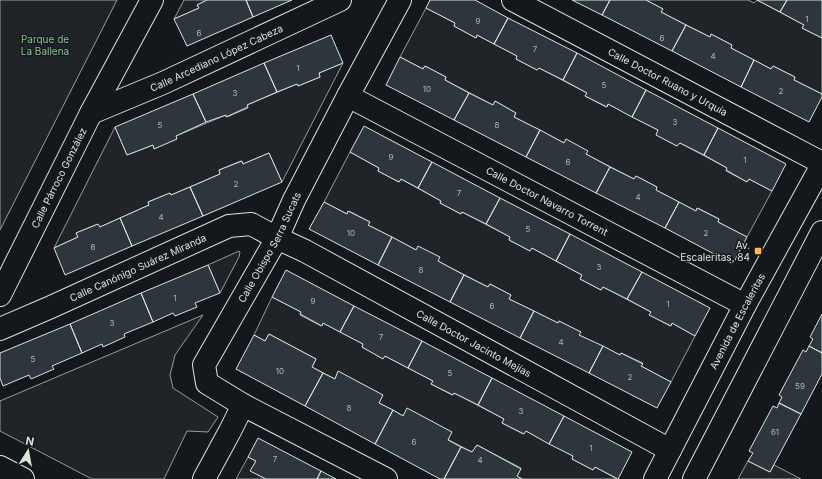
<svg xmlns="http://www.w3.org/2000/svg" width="822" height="479" font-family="Inter,sans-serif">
	<rect width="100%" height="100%" fill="#14181c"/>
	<!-- green -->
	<path fill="#202428" stroke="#939e99" d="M0,0h117l-117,230z
		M184,0h23l-10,5 2,3 -25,11z
		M646,0h102l6,3 3,-3 47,25 -2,3 20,10v56l-28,-14 1,-3 -22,-11 -2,3 -40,-21 1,-3 -21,-11 -1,3 -49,-25 2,-3z
		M426,8l29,15 -1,3 22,12 1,-3 40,21 -1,3 21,11 2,-2 48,25 -2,3 21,11 2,-3 50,26 -1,5 20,11 3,-3 47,25 -1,3 21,11 2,-3 23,12 -25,46 -29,-15 1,-3 -21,-11 -2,3 -40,-21 1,-3 -21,-11 -2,3 -120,-62 2,-4 -21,-12 -2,4 -48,-25 1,-3 -21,-11 -2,3 -23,-12z
		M343,63l-61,119 -13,-29 -26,11 -2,-3 -22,9 1,4 -49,21 -1,-2 -22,9 1,3 -49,22 -2,-3 -22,9 2,4 -24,11 61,-121 12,28 26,-10 1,3 22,-12 50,-21 1,2 21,-9 -1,-3 50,-21 1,2 22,-9 -1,-4z
		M350,152l29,16 -1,3 21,11 2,-3 40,22 -1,2 21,11 1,-2 48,25 -1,3 21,11 2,-3 50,27 -2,4 21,11 2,-3 48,25 -1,3 20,11 2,-3 23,13 -24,46 -30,-16 2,-3 -22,-10 -1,2 -41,-20 1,-3 -21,-11 -1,2 -49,-24 2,-4 -21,-11 -2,3 -120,-62 2,-3 -21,-11 -2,3 -23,-12z
		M239,251l1,1 -1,5 -19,36 -12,-28z
		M272,297l29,15 -1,3 21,11 2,-3 40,21 -1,3 21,11 2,-2 48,25 -2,3 21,11 2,-2 50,26 -2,4 21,11 3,-3 47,25 -1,3 21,11 2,-3 22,12h-95l-5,-3 4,-8 -44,-23 -5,7 -93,-49 -41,-31 -3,7 -23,-12 4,-8 -47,-25 -4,7 -11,-6z
		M203,315l-28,40 -5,20 3,13 45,29 -10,15 -21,-1 -23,48h-72l-92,-48v-30z
		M248,457l8,4 -5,10 15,8h-30z"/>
	<!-- parking -->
	<path fill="#24282b" stroke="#939e99" d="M748,461l22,11 4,-7 27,14h-63z"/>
	<!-- building -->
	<path fill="#2c363c" stroke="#d8e6dc" d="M207,0h39l7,17 -66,29 -13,-27 25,-11 -2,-3z
		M246,0h46l-39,17z
		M430,0h45l33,18 -14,26 -17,-9 -1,3 -22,-12 1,-3 -29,-15z
		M572,0h38l-8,15z
		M610,0h36l17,9 -2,3 25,13 -14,26 -70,-36z
		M757,0h30l-7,12z
		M787,0h35v38l-20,-10 2,-3 -24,-13z
		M508,18l69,35 -14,27 -24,-12 -2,2 -21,-11 1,-3 -23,-12z
		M686,25l24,12 1,-3 21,11 -1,3 23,12 -13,27 -69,-36z
		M331,35l12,28 -24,10 1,4 -22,9 -1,-2 -20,8 -13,-29z
		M577,53l69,37 -14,27 -24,-13 -1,3 -22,-11 2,-3 -24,-13z
		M400,57l23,12 2,-3 21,11 -1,3 24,13 -15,27 -68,-35z
		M754,60l17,9 2,-3 22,11 -1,3 28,14v3l-13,25 -68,-35z
		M264,63l13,29 -30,13 1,2 -22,10v-2l-20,7 -13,-28z
		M646,90l72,38 -14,27 -24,-12 -3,3 -21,-11 2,-5 -26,-13z
		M469,93l24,12 2,-4 21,12 -2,4 26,13 -14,27 -72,-37z
		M193,94l13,28 -30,14 1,3 -23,10 -1,-4 -26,10 -12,-28z
		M364,126l68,36 -14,26 -17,-9 -2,3 -21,-11 1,-3 -29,-16z
		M718,128l68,36 -14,27 -23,-12 -2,3 -21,-12 1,-2 -23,-13z
		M540,130l24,13 2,-4 22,12 -2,3 24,13 -14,26 -70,-36z
		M269,153l13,29 -79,34 -13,-29 30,-13 -1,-4 23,-9 1,3z
		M432,162l68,36 -14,26 -24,-12 -1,2 -21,-11 1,-2 -23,-13z
		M610,167l24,12 2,-3 21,11 -1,3 23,12 -14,26 -69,-35z
		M190,187l13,29 -71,30 -12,-28 29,-13 -1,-3 22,-9 1,2z
		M500,198l70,36 -14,27 -24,-13 -2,3 -21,-11 1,-3 -24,-13z
		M324,202l23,12 1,-3 22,11 -2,3 24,12 -14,28 -69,-36z
		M679,202l17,9 1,-3 22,11 -1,3 29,15 -14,27 -68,-36z
		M120,218l12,28 -67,29 -11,-27 24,-11 -2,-4 22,-9 2,3z
		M570,234l72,38 -15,27 -24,-12 -2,3 -21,-11 2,-4 -26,-14z
		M392,237l24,13 2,-4 22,11 -2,4 26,14 -14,27 -72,-37z
		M208,265l12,28 -25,10 2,4 -22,9 -2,-3 -20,9 -12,-29z
		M286,270l68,36 -14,26 -17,-9 -1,3 -22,-12 1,-2 -29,-15z
		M642,272l68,36 -15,28 -23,-13 -1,3 -22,-11 2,-3 -24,-13z
		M464,275l24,12 2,-3 21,11 -2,4 25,12 -14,27 -70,-36z
		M141,293l12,29 -29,12 1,3 -22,10 -1,-3 -20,9 -12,-29z
		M354,306l68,35 -14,27 -23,-12 -2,3 -21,-12 1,-3 -23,-12z
		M534,311l24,12 1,-2 22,11 -2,3 24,11 -14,27 -69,-35z
		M822,314v39l-13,-7 4,-7 -3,-2z
		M70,324l12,29 -30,13 2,3 -23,10 -2,-4 -26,11 -3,-8v-25z
		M269,334l47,25 -4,8 11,6 -18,33 -69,-37 18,-34 11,6z
		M422,341l70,37 -14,27 -24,-12 -1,2 -22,-11 2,-3 -25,-13z
		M603,346l17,9 1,-2 22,11 -2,2 30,16 -14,26 -68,-35z
		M809,346l13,7v21l-21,40 -22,-11 3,-6 -3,-2 24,-45 3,2z
		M338,371l45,24 -4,8 14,7 -18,34 -70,-38 18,-33 12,6z
		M492,378l72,38 -15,28 -23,-13 -2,3 -22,-11 2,-4 -26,-14z
		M779,403l22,11 -31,58 -22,-11 5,-8 -4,-2 24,-45 4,2z
		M407,408l45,24 -4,8 13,7 -17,32h-4l-65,-35 18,-34 10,6z
		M564,416l68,36 -14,27 -23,-12 -2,3 -21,-11 1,-3 -24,-12z
		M258,438l63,33 -4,8h-51l-16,-8 6,-10 -8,-4z
		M477,445l44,24 -4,7 5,3h-78l17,-32 11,5z
		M321,471l15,8h-19z"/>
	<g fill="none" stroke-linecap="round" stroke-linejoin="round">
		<!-- street casing -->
		<g stroke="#d8e6dc" stroke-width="24">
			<g id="street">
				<path id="s1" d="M513,0l309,163"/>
				<path id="s2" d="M348,96l397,209"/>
				<path id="s3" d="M91,113l72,-30 177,-83"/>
				<path id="s4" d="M0,295l91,-182 61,-113"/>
				<path id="s5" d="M0,329l51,-22 178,-81 22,-2 26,14 28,13 365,199"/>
				<path d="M243,405l143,74"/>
				<path d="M0,467l23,12"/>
				<path id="s6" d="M204,479l26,-48 13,-26 -36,-22 -3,-18 73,-127 17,-38 54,-104 52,-96"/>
			</g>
		</g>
		<!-- secondary casing -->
		<g stroke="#d8e6dc" stroke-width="24">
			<g id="secondary">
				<path id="s7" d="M655,479l90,-174 77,-140"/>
				<path d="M694,479l128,-247"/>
			</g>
		</g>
		<!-- street -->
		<use href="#street" stroke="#14181c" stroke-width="22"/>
		<!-- secondary -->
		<use href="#secondary" stroke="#14181c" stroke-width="22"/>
	</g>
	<!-- markers -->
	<rect fill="#ffb74d" stroke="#14181c" stroke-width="1.5" x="754" y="247" width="8" height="8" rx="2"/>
	<g text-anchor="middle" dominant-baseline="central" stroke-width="3" stroke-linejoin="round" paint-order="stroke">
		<!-- number labels -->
		<g font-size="8" fill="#adbab4">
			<text x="807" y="19">1</text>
			<text x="478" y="21">9</text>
			<text x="199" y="33">6</text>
			<text x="662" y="38">6</text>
			<text x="535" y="49">7</text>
			<text x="713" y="56">4</text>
			<text x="298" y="68">1</text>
			<text x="604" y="85">5</text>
			<text x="427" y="89">10</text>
			<text x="781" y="91">2</text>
			<text x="235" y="93">3</text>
			<text x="675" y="122">3</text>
			<text x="160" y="125">5</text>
			<text x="497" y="125">8</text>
			<text x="391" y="157">9</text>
			<text x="745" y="160">1</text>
			<text x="568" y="162">6</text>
			<text x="236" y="184">2</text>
			<text x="459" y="193">7</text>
			<text x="638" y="197">4</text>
			<text x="161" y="217">4</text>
			<text x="528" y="229">5</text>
			<text x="351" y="233">10</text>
			<text x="706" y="233">2</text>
			<text x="93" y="247">6</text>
			<text x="599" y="267">3</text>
			<text x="421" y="270">8</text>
			<text x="175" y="298">1</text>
			<text x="313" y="301">9</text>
			<text x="668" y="304">1</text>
			<text x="492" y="306">6</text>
			<text x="112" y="323">3</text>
			<text x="381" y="337">7</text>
			<text x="561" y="342">4</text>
			<text x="33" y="359">5</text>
			<text x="280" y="371">10</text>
			<text x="450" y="373">5</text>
			<text x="630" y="377">2</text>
			<text x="800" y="386">59</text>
			<text x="349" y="408">8</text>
			<text x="521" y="411">3</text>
			<text x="775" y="432">61</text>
			<text x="414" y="442">6</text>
			<text x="591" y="448">1</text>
			<text x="275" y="459">7</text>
			<text x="480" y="460">4</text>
		</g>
		<!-- park labels -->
		<g font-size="10" fill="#8ac095" stroke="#14181c">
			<text x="45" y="39">Parque de<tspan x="45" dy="12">La Ballena</tspan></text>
		</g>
		<!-- street labels -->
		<g font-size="10" fill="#d8e6dc" stroke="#14181c">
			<text stroke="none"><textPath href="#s3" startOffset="137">Calle Arcediano López Cabeza</textPath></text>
			<text stroke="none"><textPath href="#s1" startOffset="175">Calle Doctor Ruano y Urquía</textPath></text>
			<text stroke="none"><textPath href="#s4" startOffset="131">Calle Párroco González</textPath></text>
			<text stroke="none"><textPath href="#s2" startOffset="225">Calle Doctor Navarro Torrent</textPath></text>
			<text stroke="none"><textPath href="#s6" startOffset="279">Calle Obispo Serra Sucats</textPath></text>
			<text stroke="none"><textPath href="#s5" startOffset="151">Calle Canónigo Suárez Miranda</textPath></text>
			<text stroke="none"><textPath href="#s7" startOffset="178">Avenida de Escaleritas</textPath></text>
			<text stroke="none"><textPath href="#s5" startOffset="526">Calle Doctor Jacinto Mejías</textPath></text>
		</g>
		<!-- poi labels -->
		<g font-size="10" fill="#d8e6dc" stroke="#14181c" text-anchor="end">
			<text x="750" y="245">Av.<tspan x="750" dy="12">Escaleritas, 84</tspan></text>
		</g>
	</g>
	<!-- north arrow -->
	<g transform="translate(28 451) rotate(11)" stroke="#14181c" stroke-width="3" paint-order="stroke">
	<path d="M0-3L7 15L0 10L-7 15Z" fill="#d8e6dc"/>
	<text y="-6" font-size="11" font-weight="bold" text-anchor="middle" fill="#d8e6dc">N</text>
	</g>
</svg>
